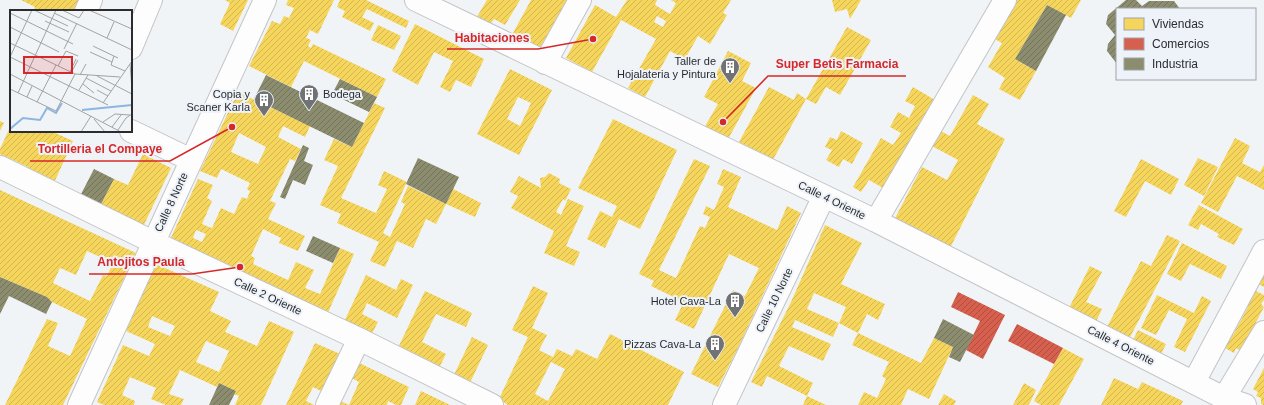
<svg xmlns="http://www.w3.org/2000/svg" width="1264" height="405" font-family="Helvetica,sans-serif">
	<defs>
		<pattern id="homes-hatch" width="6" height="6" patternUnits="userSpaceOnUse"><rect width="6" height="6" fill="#f6d55c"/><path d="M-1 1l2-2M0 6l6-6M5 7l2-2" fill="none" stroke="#d3b750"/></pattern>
		<pattern id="shops-hatch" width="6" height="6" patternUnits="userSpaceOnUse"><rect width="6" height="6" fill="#d6604d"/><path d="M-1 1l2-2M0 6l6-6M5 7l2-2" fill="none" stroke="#ae4f40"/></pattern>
		<pattern id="industry-hatch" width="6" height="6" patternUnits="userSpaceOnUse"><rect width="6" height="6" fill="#8c8c6e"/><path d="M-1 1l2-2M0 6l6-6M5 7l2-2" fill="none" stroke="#73735b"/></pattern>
	</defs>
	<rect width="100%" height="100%" fill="#f1f4f7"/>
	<!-- homes -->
	<path fill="url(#homes-hatch)" fill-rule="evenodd" d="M21,0h60l-5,11h-43l2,-4z
		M225,0h23l-15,31 -13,-7 10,-21z
		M288,0h46l-16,34 -8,-4 -4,8 5,2 -3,6 3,2 2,-4 73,35 -9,18 -73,-36 -13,26 -42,-21 23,-45 8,3 4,-8 5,2 5,-10 -8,-3z
		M340,0h26l43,21 -3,7 -39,-19 -5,8 12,6 -4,8 -28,-14 3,-6 -8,-4z
		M487,0h33l-15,25 -11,-6 -6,9 -13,-8z
		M531,0h36l-27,48 -27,-15z
		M627,0h30l-2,5 15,9 6,-11 -5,-3h60l-8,13 4,2 -17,29 -12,-8 -13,23 -15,-8 -25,46 -17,-9 28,-49 -35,-19 -29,52 -26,-14 29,-53 21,12zM657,16l9,5 -3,6 -9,-5z
		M832,0h29l-11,19 -3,-10 -12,3z
		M1015,0h66l-10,18 -24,-13 -32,54 21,12 -16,29 -21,-11 6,-11 -17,-11 14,-24 -9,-5z
		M415,24l69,35 -13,28 -15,-7 -6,12 -10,-5 13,-26 -19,-9 -16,33 -26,-14z
		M378,25l23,11 -7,14 -23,-10z
		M847,27l24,13 -31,55 -14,-8 -10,17 -10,-5 -37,68 -9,-14 -21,-11 30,-55 25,13 3,-7 9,6z
		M728,51l23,12 -9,18 14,7 -29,53 -23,-13 14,-24 -14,-7z
		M510,69l42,21 -33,65 -42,-21zM518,97l13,6 -11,23 -13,-7z
		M913,87l22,13 -50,89 -16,-9 -8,12 -8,-5 28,-49 12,7 8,-12 -11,-6 8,-15 11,6 6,-12 -10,-5z
		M238,92l72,34 -5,11 -22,-11 -5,11 23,12 -6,12 -5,-2 -20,42 6,2 -8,16 37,17 -7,15 -19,-8 2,-5 -18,-9 -12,27 4,2 -2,6 35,16 8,-18 18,8 -9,18 15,6 20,-46 14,6 -28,63 -157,-75 29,-63 15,6 -6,13 5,3 -10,23 7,3 3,1 9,-20 13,6 8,-17 5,2 3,-8 -3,-2 3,-6 -29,-14 -4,9 -17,-7zM239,133l27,14 -8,17 -27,-12zM196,230l10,4 -4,8 -9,-4z
		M973,95l16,9 -12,20 28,15 -56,111 -56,-28 29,-55 25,13 11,-20 -28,-15 9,-15 11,6z
		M374,103l11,5 -44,90 35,15 11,-24 -9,-4 6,-14 23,11 -24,51 7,4 15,-33 -4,-2 7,-16 38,18 -10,20 -10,-5 -13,29 -16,-7 -12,26 -15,-6 9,-19 -42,-19 4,-9 -21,-9 18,-39 -14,-6 10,-21 18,8z
		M613,119l64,31 -37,79 -21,-10 -14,29 -18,-9 13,-28 12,6 5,-11 -39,-18z
		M0,121l4,2 -4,8z
		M11,125v6h40l22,10 -20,44 -28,-13 3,-5 -28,-13v-5z
		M841,131l22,12 -11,21 -9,-5 -4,8 -13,-7 6,-10 -7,-3 5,-10 7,3z
		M1235,138l15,8 -8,17 18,9 4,-7v25l-27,-14 -19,36 -17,-9z
		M143,154l28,14 -30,63 -43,-21 16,-31 14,6z
		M1198,158l20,9 -14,29 -20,-11z
		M694,159l16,7 -51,104 17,8 24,-52 5,2 5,-11 -7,-3 3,-8 8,4 10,-23 -7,-3 6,-15 18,8 -13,30 49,23 10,-24 14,7 -63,135 -20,39 -27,-13 42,-84 12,6 14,-28 -30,-14 -35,75 -19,-9 9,-18 -33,-16 3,-5 -15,-7z
		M1141,159l38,20 -8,16 -26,-14 -19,36 -12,-6z
		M549,173l11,6 -1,4 12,6 -6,12 -2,-2 -7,13 5,3 7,-16 16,7 -18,40 14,6 -6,14 -30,-13 10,-22 -43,-23 7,-12 -8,-4 9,-16 22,12 -1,-10 5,-1z
		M453,189l28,14 -6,14 -29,-13z
		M0,190l136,63 -73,152h-58l42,-86 11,4 -10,23 22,10 17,-37 -35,-17 -5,-5 -47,-20zM87,251l26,12 -6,13 -4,-1 -13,26 -37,-18 7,-15 16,7z
		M1199,205l44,24 -9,16 -17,-8 2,-3 -18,-10 -3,6 -10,-5z
		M825,225l37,18 -21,41 44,20 -7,16 -11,-6 -9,19 -19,-10 -6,14 -38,-17 -3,7 39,17 -8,17 -34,-15 -10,20 34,17 -6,13 -40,-20 -5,11 -11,-5 40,-80zM814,293l32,14 -7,16 -32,-14z
		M1167,235l13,6 -53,102 -22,-12 36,-70 10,5z
		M1182,243l45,23 -6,13 -31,-15 -9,17 -14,-7z
		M156,264l63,28 -9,19 21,10 -6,11 32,14 12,-25 25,11 -33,73h-26l4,-9 -5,-2 2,-3 -17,-8 -2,4 -37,-17 -11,24 15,5 -3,6h-15l-15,-6 5,-11 -26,-11 -8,18 13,6 -1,4h-30l-7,-3 26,-57 26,11 6,-12 -29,-13zM152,316l23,10 -5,10 -22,-9zM206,341l23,10 -10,21 -23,-10z
		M1090,266l12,6 -16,30 16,7 -7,15 -27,-14z
		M1264,270v17l-11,-6z
		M366,275l30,15 5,-11 12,6 -16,33 -30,-15 -5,11 16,8 -8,15 -27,-13z
		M533,286l15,7 -16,35 15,7 -8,15 14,7 4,-8 15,7 4,-7 21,10 13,-25 74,38 -16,33h-160l-9,-6 29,-62 -16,-7zM551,362l14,7 -17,32 -13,-7z
		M1250,288l14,7v5l-3,4 3,3 -23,44 -5,-3 -2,5 -16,-9 7,-13 8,4 15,-28 -6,-4z
		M425,291l47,22 -6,14 -30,-13 -14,28 24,12 -8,16 -41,-20z
		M1157,295l37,18 8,-17 9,5 -26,51 -11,-5 13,-28 -18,-9 -13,25 -15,-7z
		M1138,330l28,14 -8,16 -28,-14z
		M858,333l63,30 13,-25 19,9 -24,52 -21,-10 -7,16h-43l6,-13 13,6 9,-19 -4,-3 7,-14 -37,-17z
		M472,337l16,8 -19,40 -16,-8z
		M315,343l30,13 -18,38 -14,-7 -7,14 8,4h-28z
		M1063,348l21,11 -25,46h-18l-7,-4z
		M355,361l54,26 -8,18h-5l-8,-4 -1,4h-54l3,-6 13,6 10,-23 -11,-6z
		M1264,368v37l-3,-1v-6l-5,-2 2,-4 -5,-3z
		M1114,378l24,11 4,-7 41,19 -2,4h-80z
		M1024,383l12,7 -7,15h-16z
		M421,391l23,11 6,3h-35z
		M944,394l12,7 -2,4h-16z
		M807,396l19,9h-23z"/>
	<!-- shops -->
	<path fill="url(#shops-hatch)" d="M958,292l47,23 -22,44 -17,-9 14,-29 -29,-14z
		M1017,324l46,24 -9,16 -46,-23z"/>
	<!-- industry -->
	<path fill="url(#industry-hatch)" d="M1126,0h10l6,6 7,-5h25l6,8h-63v55l-10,-13 1,-7 7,-9 -9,-11 2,-9z
		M1047,5l19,10 -30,56 -21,-12z
		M266,75l98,48 -12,24 -98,-48z
		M340,79l37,18 -8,15 -37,-18z
		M303,145l6,3 -5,13 9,4 -8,20 -12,-5 -8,19 -5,-2z
		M418,158l41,19 -13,27 -40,-20z
		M94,169l20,10 -16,31 -20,-10z
		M313,236l27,12 -7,15 -27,-12z
		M0,277l47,20 5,5 -6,12 -37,-18 -9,18z
		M943,319l31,16 -14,27 -11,-5 4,-10 -19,-9z
		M219,383l17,8 -7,14h-20z"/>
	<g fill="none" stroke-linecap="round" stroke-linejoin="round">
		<!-- minor casing -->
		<g stroke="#c2c4c6" stroke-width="24">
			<path id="minor" d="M416,0l460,221 348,177 21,7
				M86,11l5,-11
				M131,48l20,-48
				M545,63l35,-63
				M131,131l60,29
				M0,167l153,75 206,97 133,66
				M876,221l129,-221
				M1194,382l70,-131
				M1224,398l40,-66
				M79,405l186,-405
				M327,405l32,-66
				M724,405l100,-209"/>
		</g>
		<!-- minor -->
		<use href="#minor" stroke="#fdfdfe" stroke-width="22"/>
	</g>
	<!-- icons -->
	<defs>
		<g id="building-pin" transform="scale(1)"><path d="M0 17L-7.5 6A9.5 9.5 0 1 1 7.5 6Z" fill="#707274" stroke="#eef3fa"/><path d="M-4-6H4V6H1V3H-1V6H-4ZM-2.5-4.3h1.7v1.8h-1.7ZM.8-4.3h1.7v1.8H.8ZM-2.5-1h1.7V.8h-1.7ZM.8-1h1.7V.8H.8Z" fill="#fff"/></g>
	</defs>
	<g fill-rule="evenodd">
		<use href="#building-pin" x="730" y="67"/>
		<use href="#building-pin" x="309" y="94"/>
		<use href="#building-pin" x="264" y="100"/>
		<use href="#building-pin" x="735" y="301"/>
		<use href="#building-pin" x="715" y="344"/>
	</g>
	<g text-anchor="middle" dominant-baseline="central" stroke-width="4" stroke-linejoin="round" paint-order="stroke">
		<!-- poi labels -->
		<g font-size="11" fill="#2a2c2e" stroke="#eef3fa" text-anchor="end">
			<text x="716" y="61">Taller de<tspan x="716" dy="13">Hojalateria y Pintura</tspan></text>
			<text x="250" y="94">Copia y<tspan x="250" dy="13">Scaner Karla</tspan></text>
			<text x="323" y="94" text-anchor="start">Bodega</text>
			<text x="721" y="301">Hotel Cava-La</text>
			<text x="701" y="344">Pizzas Cava-La</text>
		</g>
		<!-- street labels -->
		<g font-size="11" fill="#2a2c2e" stroke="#eef3fa">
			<text transform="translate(832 200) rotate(26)">Calle 4 Oriente</text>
			<text transform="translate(171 202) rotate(-65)">Calle 8 Norte</text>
			<text transform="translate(268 296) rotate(25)">Calle 2 Oriente</text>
			<text transform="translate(774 300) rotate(-64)">Calle 10 Norte</text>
			<text transform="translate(1121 345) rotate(27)">Calle 4 Oriente</text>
		</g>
	</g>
	<!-- overview -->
	<g transform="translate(10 10)">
		<rect width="122" height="122" fill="#f1f4f7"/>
		<path fill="none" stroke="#8db5e1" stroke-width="2" d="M72,100l50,-5M0,119l13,-11 17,2 7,-12 9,5 6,-10"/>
		<path fill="none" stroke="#a1a4a7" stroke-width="1" d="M24,0l34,16M52,0l17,8 5,-8M79,0l43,19M0,3l63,31M44,3l78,37M35,11l24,11M0,17l49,25M97,28l7,-16M0,33l65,31 45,3M83,36l25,12M54,39l13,-26M80,42l22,10M104,46l-3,9 14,6M0,47l98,48M0,47l22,-47M120,54l2,25M48,56l8,-15 12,5M60,62l6,-13M61,63l7,-13M0,64l111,58M70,65l6,-11M87,66l35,18M76,68l25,13M73,74l11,9M0,79l46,22 19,-37M69,80l9,-15M87,80l11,6M8,83l38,-83M17,87l5,-11M27,92l19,-37M93,93l29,-42M84,109l11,13M93,112l12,-8 15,1M102,117l9,-12M108,120l8,-12 6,-4M71,122l10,-16"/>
		<path fill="#d62828" fill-opacity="0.15" stroke="#d62828" stroke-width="2" d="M14,47h48v16h-48z"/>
		<rect width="122" height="122" fill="none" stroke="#2a2c2e" stroke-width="2"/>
	</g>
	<!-- callouts -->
	<path fill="none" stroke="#d62828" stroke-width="1.5" d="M593 39L538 49H447M723 122L768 76H906M232 127L170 161H30M240 267L192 274H89"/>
	<g fill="#d62828" stroke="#eef3fa" stroke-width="1.5">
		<circle cx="593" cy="39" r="4"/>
		<circle cx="723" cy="122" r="4"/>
		<circle cx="232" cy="127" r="4"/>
		<circle cx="240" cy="267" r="4"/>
	</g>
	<g font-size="12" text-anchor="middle" font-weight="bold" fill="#d62828" stroke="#eef3fa" stroke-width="4" stroke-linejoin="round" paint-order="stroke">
		<text x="492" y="42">Habitaciones</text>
		<text x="837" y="68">Super Betis Farmacia</text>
		<text x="100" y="153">Tortilleria el Compaye</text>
		<text x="141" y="266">Antojitos Paula</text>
	</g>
	<!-- legend -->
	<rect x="1116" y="8" width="140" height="72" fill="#eef3fa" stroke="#a0a3a8"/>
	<rect x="1124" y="18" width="20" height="12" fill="#f6d55c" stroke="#a0a3a8"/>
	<text x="1152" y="28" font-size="12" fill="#2a2c2e">Viviendas</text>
	<rect x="1124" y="38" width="20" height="12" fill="#d6604d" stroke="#a0a3a8"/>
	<text x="1152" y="48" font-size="12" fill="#2a2c2e">Comercios</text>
	<rect x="1124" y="58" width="20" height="12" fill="#8c8c6e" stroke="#a0a3a8"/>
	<text x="1152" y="68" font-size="12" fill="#2a2c2e">Industria</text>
</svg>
